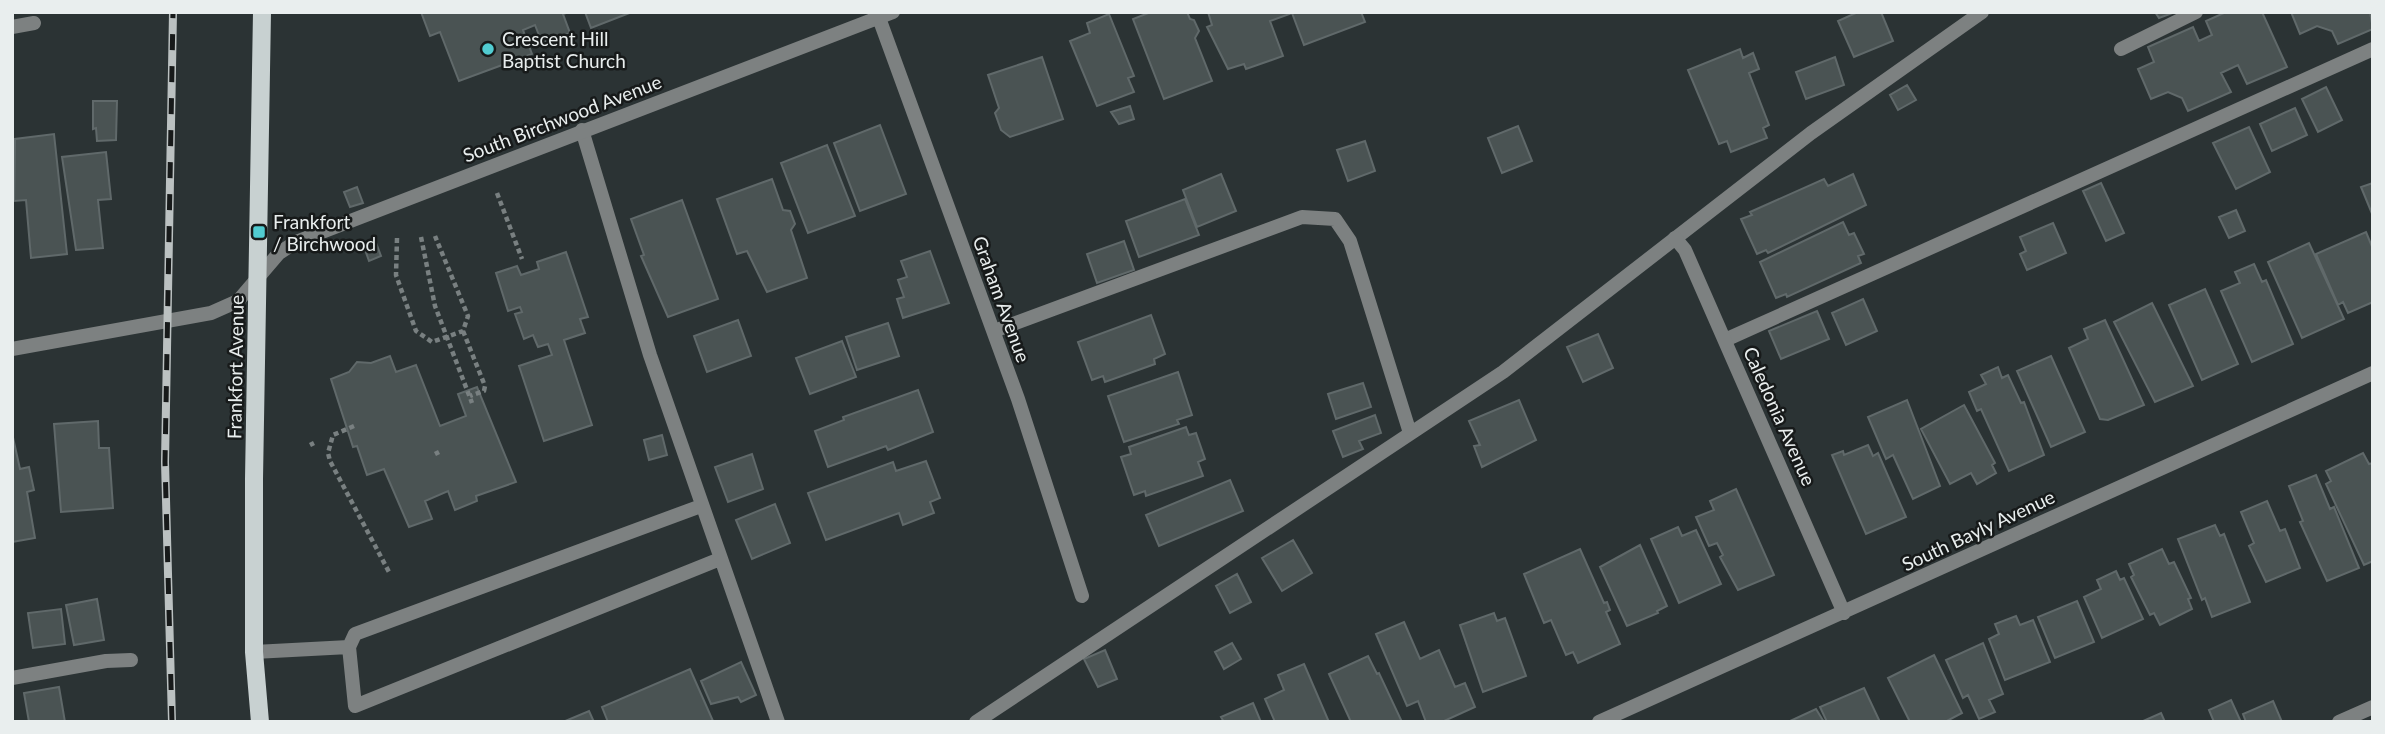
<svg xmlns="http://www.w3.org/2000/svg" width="2385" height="734" font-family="Lato,sans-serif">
	<rect width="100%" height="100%" fill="#2b3334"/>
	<!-- building -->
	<path fill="#4a5353" stroke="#60696a" stroke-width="2" d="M421,12h148l-6,2 7,19 -28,10 -7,-18 -12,5 9,24 -73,27 -19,-49 -10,4z
		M585,12h47l-41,16z
		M1151,12h36l3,7 4,1 5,11 -4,7 17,43 -48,18 -31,-80z
		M1208,12h153l4,10 -61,23 -12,-32 -22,8 13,35 -37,13 -2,-5 -16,5 -21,-42 5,-2z
		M1858,12h23l12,29 -39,16 -16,-36z
		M2155,12h20l-16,6z
		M2226,12h36l25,55 -40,17 -9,-19 -17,8 10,19 -43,19 -6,-13 -14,-6 -17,7 -13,-30 16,-7 -6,-15 45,-20 6,14 13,-6 -6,-14z
		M2291,12h79l3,17 -35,15 -6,-13 -15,-5 -17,8z
		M1109,14l25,62 -6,2 6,14 -37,14 -27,-65 20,-8 -3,-10z
		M1740,49l3,9 10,-5 6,16 -10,4 20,52 -6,3 4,10 -36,14 -4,-11 -8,3 -31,-74z
		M1042,57l21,62 -53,18 -9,-7 -6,-17 4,-5 -11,-33z
		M1835,57l9,28 -38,14 -10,-27z
		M1907,85l9,15 -18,10 -8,-15z
		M2326,87l16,33 -24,12 -16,-33z
		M93,101h24l-1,39 -19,1 -1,-13 -3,1z
		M1130,106l4,13 -15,5 -8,-12z
		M2295,108l12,27 -35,16 -12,-27z
		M880,125l26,69 -46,17 -26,-68z
		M1518,126l14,35 -30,12 -14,-35z
		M2249,127l21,45 -34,17 -23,-46z
		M54,134l13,120 -36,4 -5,-58 -12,1 1,-62z
		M1365,141l10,30 -27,10 -11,-31z
		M827,145l28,71 -47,17 -27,-70z
		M106,152l5,47 -13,1 5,48 -27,2 -14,-93z
		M1221,174l15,37 -39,16 -14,-37z
		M1853,174l13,31 -98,48 -2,-3 -9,4 -16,-35 11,-4 -2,-3 74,-33 4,7z
		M772,179l11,31 7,1 5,13 -4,6 16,48 -40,14 -20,-41 -10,3 -20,-55z
		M2101,183l23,50 -18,8 -23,-50z
		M2373,183v33l-12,-29z
		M357,187l6,16 -13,4 -6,-15z
		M1185,199l14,36 -60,22 -13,-36z
		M682,200l36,99 -50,18 -27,-61 3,-1 -13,-36z
		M2236,210l9,21 -16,7 -10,-21z
		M1843,222l6,13 5,-2 10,21 -6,2 3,7 -74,34 -1,-3 -10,4 -16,-36z
		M2053,223l13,30 -39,17 -7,-16 6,-3 -6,-14z
		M2366,232l7,17v53l-25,11 -5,-11 -5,3 -22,-51z
		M375,240l6,16 -12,5 -6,-17z
		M1124,241l10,29 -37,13 -10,-29z
		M2309,243l35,76 -42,19 -34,-76z
		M930,251l19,52 -46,15 -6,-19 7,-2 -6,-17 9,-3 -6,-16z
		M566,252l22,65 -8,2 5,14 -21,7 28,85 -48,16 -25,-75 33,-11 -4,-11 -10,3 -5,-12 -9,4 -9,-25 7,-2 -2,-5 -12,4 -12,-38 21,-7 4,9 18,-6 -2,-7z
		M2254,264l8,18 4,-2 27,64 -41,18 -31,-71 19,-8 -5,-11z
		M2205,289l33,75 -36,16 -33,-75z
		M1863,299l14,32 -31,14 -14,-32z
		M2152,303l41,83 -38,16 -41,-80z
		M1817,311l12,28 -48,20 -12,-28z
		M1151,315l14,39 -11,5 1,5 -50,18 -2,-6 -11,4 -14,-38z
		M738,320l13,36 -44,16 -13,-36z
		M2105,320l39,85 -36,15 -8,-1 -31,-71 19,-9 -4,-10z
		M888,323l11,33 -42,14 -11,-33z
		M1598,334l15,34 -30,14 -16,-35z
		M842,341l14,36 -46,17 -14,-36z
		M390,356l6,16 20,-7 24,61 26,-10 -8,-22 19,-7 39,95 -40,14 1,5 -22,9 -7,-19 -23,10 7,18 -23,8 -25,-58 -17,6 -10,-29 -4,1 -22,-68 18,-7 8,-10 14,1z
		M2051,356l34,76 -34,15 -34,-76z
		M1998,367l4,11 6,-3 13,28 3,-1 20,53 -35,16 -28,-62 -4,2 -8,-19 17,-8 -5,-9z
		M1178,372l14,43 -15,5 2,4 -55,18 -16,-46z
		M1363,383l8,24 -35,12 -8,-25z
		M918,390l15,42 -45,18 -2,-4 -58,21 -13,-36 29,-11 -1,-3z
		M1519,400l17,40 -54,27 -8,-21 6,-1 -11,-24z
		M1907,400l33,86 -27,13 -20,-44 -7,4 -18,-42z
		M1964,405l31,58 -3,2 4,8 -19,11 -6,-11 -21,11 -29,-55z
		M1375,415l6,18 -22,8 4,8 -20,8 -10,-26z
		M98,421l1,27h10l4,60 -52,4 -7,-88z
		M1186,427l3,8 7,-2 9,26 -7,3 5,14 -57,20 -1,-5 -11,4 -13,-38 10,-3 -2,-7z
		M12,433l8,36 9,-2 5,23 -7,2 8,46 -23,4z
		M662,435l5,20 -18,5 -5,-20z
		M1868,445l5,11 5,-3 28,64 -40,17 -34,-79 11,-4 1,4z
		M2363,453l6,11 4,-1v98l-9,4 -38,-81 5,-3 -5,-10z
		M752,454l11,35 -35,13 -13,-35z
		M926,461l14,37 -10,4 4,11 -31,12 -4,-12 -73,27 -18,-47 85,-31 3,9z
		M2316,475l14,34 4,-2 25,61 -32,13 -27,-59 3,-1 -14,-35z
		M1230,480l13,31 -84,35 -13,-31z
		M1736,489l38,86 -36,15 -18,-33 3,-2 -6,-12 -8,3 -13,-29 18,-7 -4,-9z
		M2267,501l13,30 5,-2 15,39 -34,14 -17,-36 5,-3 -13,-31z
		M775,504l15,39 -38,16 -16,-39z
		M2215,525l5,11 4,-2 26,68 -38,15 -7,-19 -3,2 -24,-61z
		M1678,527l4,9 14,-6 25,54 -42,19 -28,-64z
		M1293,540l19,33 -30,18 -20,-33z
		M1640,545l27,61 -10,5 1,2 -31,13 -27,-59z
		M1580,549l24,54 3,-1 3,8 -4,2 14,32 -42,19 -5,-11 -7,3 -15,-35 -7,3 -20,-49z
		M2162,549l7,15 5,-2 17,36 -3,1 4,10 -32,16 -6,-12 -4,2 -19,-38 3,-2 -5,-11z
		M2116,571l4,9 4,-2 19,41 -41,19 -18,-41 17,-8 -4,-9z
		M1237,574l14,28 -21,11 -14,-27z
		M97,599l7,41 -30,5 -8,-40z
		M2077,601l17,41 -39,16 -17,-41z
		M61,609l4,35 -32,4 -5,-35z
		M1494,613l3,8 8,-3 21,58 -43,16 -23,-67z
		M2016,616l4,9 13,-5 17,42 -45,18 -16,-41 10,-5 -4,-10z
		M1404,622l16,37 19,-9 16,37 10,-4 10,24 -33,15h-16l-8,-21 -11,5 -31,-72z
		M1232,643l9,16 -17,10 -9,-17z
		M1983,643l20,51 -14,6 6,12 -16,7 -11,-24 -5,3 -17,-38z
		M1105,650l12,29 -19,8 -14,-28z
		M1934,655l28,58 -17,9h-35l-22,-44z
		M1368,656l9,18 2,-1 23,49h-51l-22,-48z
		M741,662l15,33 -15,7 -3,-5 -27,7 -10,-23z
		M1304,664l25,58h-54l-10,-23 19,-9 -6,-15z
		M690,669l23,52 -105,1 -6,-15z
		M59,687l6,35h-36l-5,-29z
		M1864,688l16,34h-53l-7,-15z
		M2231,700l10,22h-27l-5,-12z
		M2273,701l9,21h-36l-3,-8z
		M1253,703l8,19h-37l-3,-5z
		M1816,709l8,13h-36z
		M589,711l5,11h-31z
		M2161,713l4,9h-24z"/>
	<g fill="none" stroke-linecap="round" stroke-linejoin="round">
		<!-- path -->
		<path stroke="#798081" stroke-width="4.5" stroke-dasharray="5 3.5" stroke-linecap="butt" d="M497,193l25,66
			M421,237l14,69 37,97
			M397,238l-1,37 20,56 16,11 31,-11 5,-15 -33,-80
			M463,331l22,55 -1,5 -14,5
			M354,426l-21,9 -5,18 2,8 59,111
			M310,445l4,-2
			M436,451l2,4"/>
		<!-- service -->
		<path stroke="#7d8181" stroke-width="14" d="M12,27l22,-4
			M582,130l68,225 128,367
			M994,331l308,-114 33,2 15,22 60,192
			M1725,340l648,-291
			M349,647l6,-13 346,-128
			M254,652l95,-5 6,59 365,-147
			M976,722l527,-350 308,-239 171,-121
			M2339,722l34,-15"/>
		<!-- minor -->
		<path stroke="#7d8181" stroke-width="14" d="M879,18l139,381 64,197
			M2121,49l75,-37
			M1675,238l10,12 159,363
			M12,349l199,-36 27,-12 41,-48 17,-11 597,-230
			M12,678l94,-17 25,-1
			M1599,722l774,-349"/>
		<!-- primary -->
		<path stroke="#c8d1d1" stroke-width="18" d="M260,722l-6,-70v-173l8,-467"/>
		<!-- rail casing -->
		<g stroke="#bbc1c1" stroke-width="8">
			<path id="rail" d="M172,722l-7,-260 8,-450"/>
		</g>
		<!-- rail -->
		<use href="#rail" stroke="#171a1a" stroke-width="5" stroke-dasharray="16" stroke-linecap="butt"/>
	</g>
	<!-- markers -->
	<g fill="#51ccd1" stroke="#171a1a" stroke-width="2.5">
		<circle cx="488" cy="49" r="7"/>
		<rect x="252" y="225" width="14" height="14" rx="3.5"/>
	</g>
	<g text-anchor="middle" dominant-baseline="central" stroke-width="5" stroke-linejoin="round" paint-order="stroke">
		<!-- poi labels -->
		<g font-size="19" fill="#e9eeee" stroke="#171a1a" text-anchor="start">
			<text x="502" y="38">Crescent Hill<tspan x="502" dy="22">Baptist Church</tspan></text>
			<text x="273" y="221">Frankfort<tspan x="273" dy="22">/ Birchwood</tspan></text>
		</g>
		<!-- street labels -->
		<g font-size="19" fill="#e9eeee" stroke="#171a1a">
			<text transform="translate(562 118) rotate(-21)">South Birchwood Avenue</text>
			<text transform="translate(1002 299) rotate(70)">Graham Avenue</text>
			<text transform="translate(235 367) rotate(-89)">Frankfort Avenue</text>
			<text transform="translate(1780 416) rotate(66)">Caledonia Avenue</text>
			<text transform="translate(1978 530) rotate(-25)">South Bayly Avenue</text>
		</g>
	</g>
	<!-- border -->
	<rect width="2385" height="734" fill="none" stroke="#e9eeee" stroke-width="28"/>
</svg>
